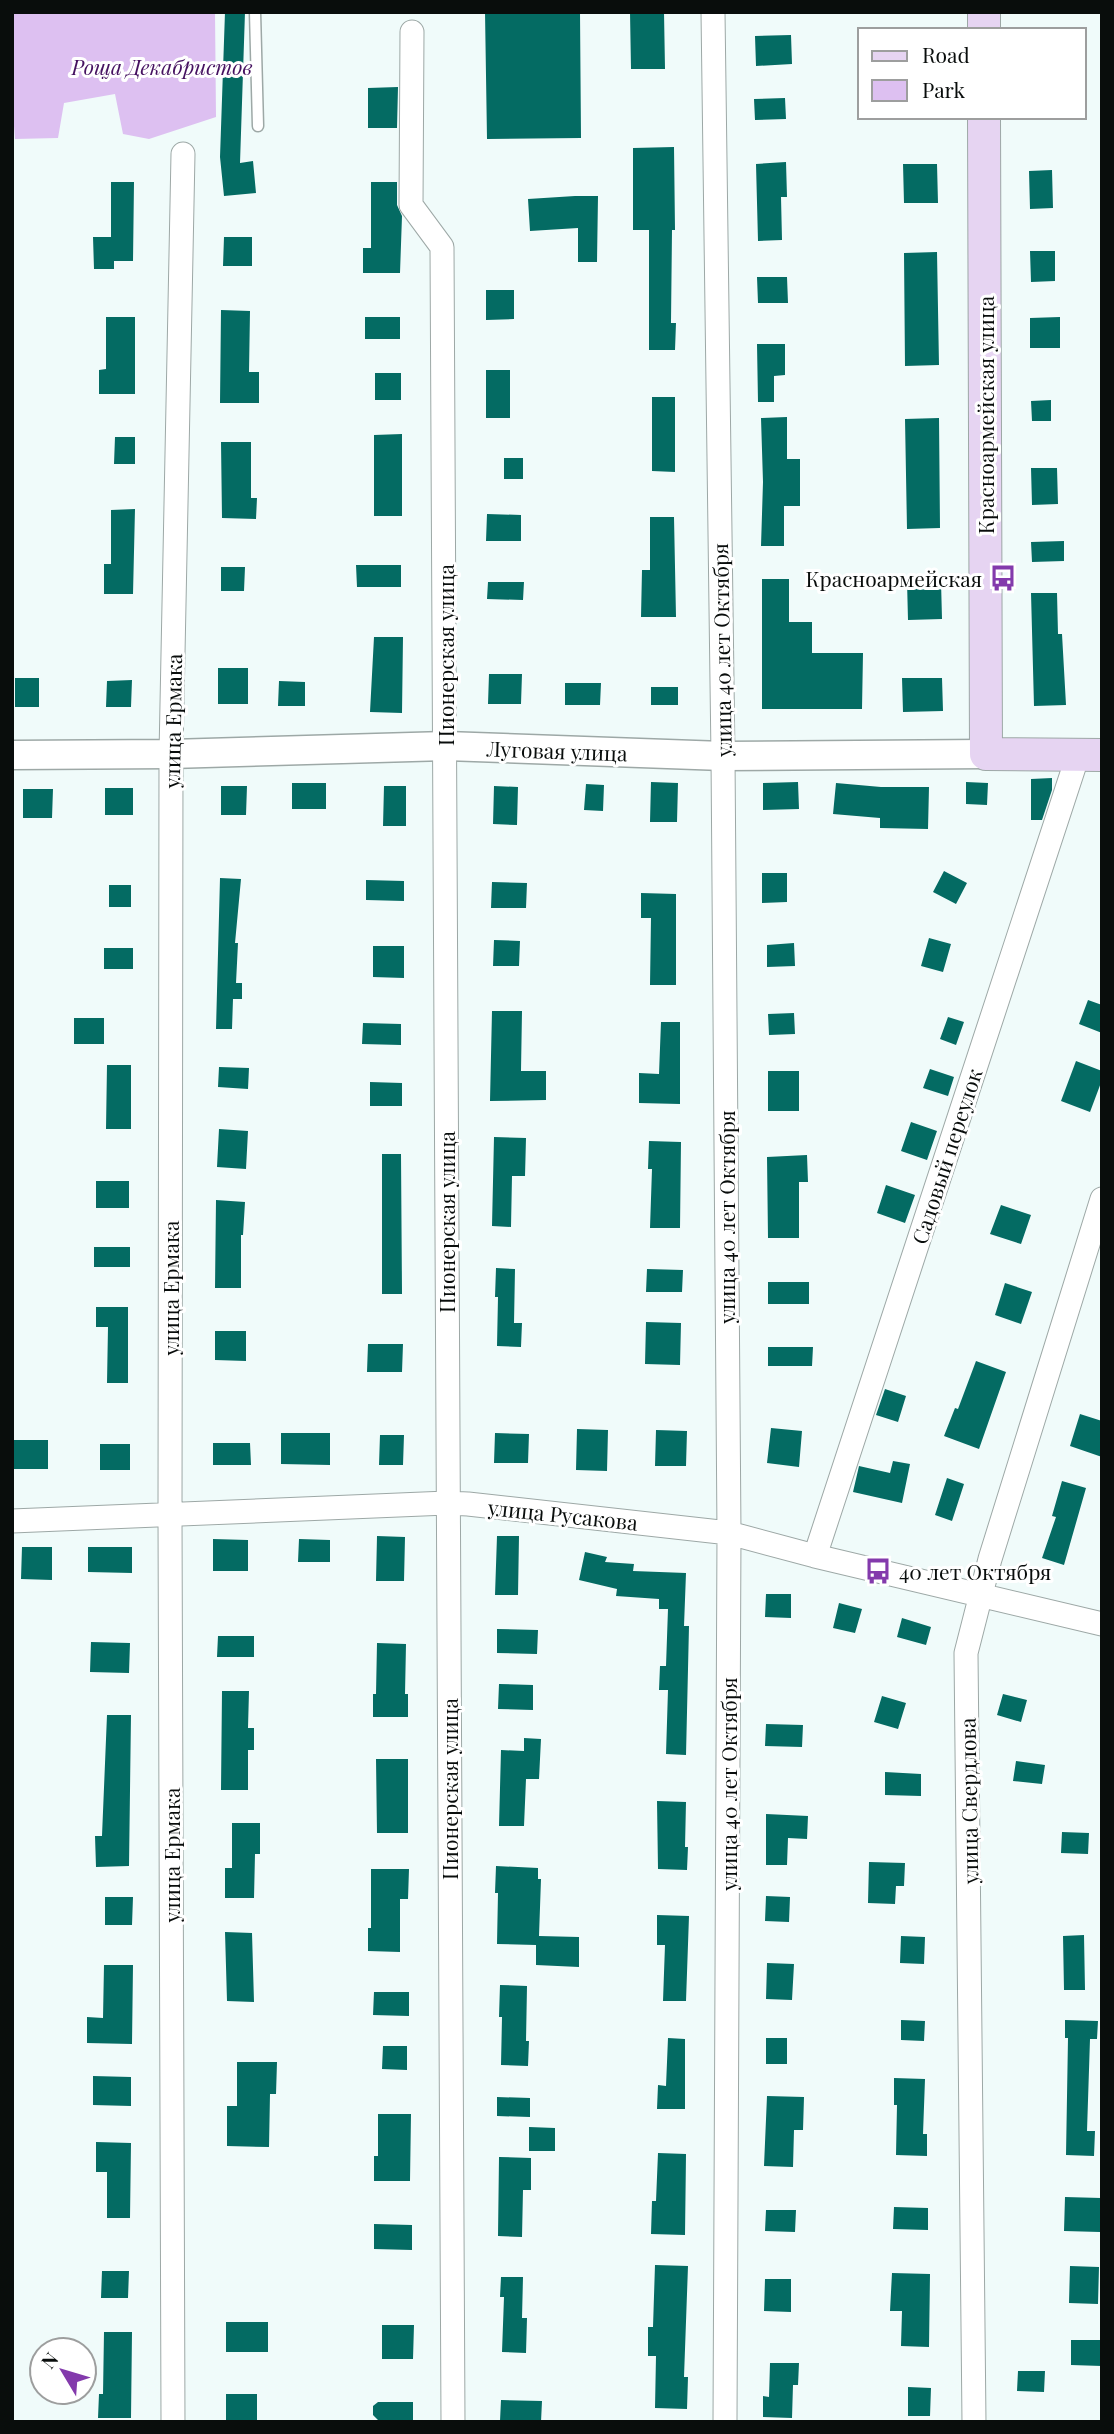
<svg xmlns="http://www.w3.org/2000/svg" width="1114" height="2434" font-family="'Playfair Display',serif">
	<rect width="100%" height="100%" fill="#f0fbfa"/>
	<!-- green -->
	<path fill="#ddc0f1" d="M12,12h203l1,105 -67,22 -26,-5 -8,-40 -51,9 -6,35 -43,1 -3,-39z"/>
	<!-- building -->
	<path fill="#046b63" d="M225,12h20l-5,151 13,-2 3,32 -32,3 -4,-39z
		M485,12h95l1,126 -94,1z
		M630,12h34l1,57h-34z
		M791,35l1,29 -36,2 -1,-30z
		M398,87l-1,41h-29v-40z
		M785,98l1,21 -31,1 -1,-21z
		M674,147l1,83h-3l-1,93h5l-1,27h-26v-120h-16v-82z
		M786,162l1,35h-6l1,43 -24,1 -2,-77z
		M903,164h34l1,39h-34z
		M1052,170l1,38 -23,1 -1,-38z
		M111,182h23l-1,79h-19v8h-20l-1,-32h18z
		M371,182h26v23l5,11 -2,57h-37v-25h8z
		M575,196h23l-1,66h-19v-34l-48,3 -2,-32z
		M224,237h28v29h-29z
		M1030,251h25v30l-24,1z
		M937,252l2,113 -34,1 -1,-113z
		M757,277h30l1,26h-30z
		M486,290h28v29l-28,1z
		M221,310l29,1 -1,61h10v31h-39z
		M106,317h29v77h-36v-24l7,-1z
		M365,317h35v22h-35z
		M1060,317v31h-30v-30z
		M757,344h28v31l-11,1v26h-16z
		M486,370h24v48h-24z
		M375,373h26v27h-26z
		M652,397h23v75l-23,-1z
		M1051,400v21h-19l-1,-20z
		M787,417v42h13v47h-16v40h-23l2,-64 -2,-64z
		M939,418l1,110 -33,1 -2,-110z
		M402,434v82h-28v-81z
		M115,437h20v27h-21z
		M221,442h30v56h6l-1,21 -34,-1z
		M504,458h19v21h-19z
		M1031,468h26l1,36 -26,1z
		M135,509l-2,85h-29v-30h7v-54z
		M487,514l34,1v26h-35z
		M650,517h24l2,100h-35l1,-47h8z
		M1064,541v20l-32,1 -1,-20z
		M356,565h45v22h-44z
		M221,567h24l-1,24h-23z
		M762,579h27v43h23v31h51l-1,56h-100z
		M907,581h34l1,38 -34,1z
		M488,582h36l-1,18 -36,-1z
		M1031,593h26l1,41h4l4,71 -32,1z
		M374,637h29l-1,76 -32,-1z
		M218,668h30v36h-30z
		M489,674h33l-1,30h-33z
		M15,678h24v29h-24z
		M902,678h40l1,33 -40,1z
		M132,680l-1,27h-25l1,-26z
		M279,681l26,1v24h-27z
		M565,683h36l-1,22h-35z
		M651,687h27v18h-27z
		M1052,778v12l-10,30h-11v-41z
		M651,782l27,1 -1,39h-27z
		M798,782l1,27 -36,1v-27z
		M966,782l22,1 -1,22 -21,-1z
		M292,783h34v26h-34z
		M836,783l45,4h48l-1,42 -48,-1v-10l-47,-4z
		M586,784l18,1 -1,26 -19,-1z
		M221,786h26l-1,29h-25z
		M384,786h22v40h-23z
		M494,786l24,1 -1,38 -24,-1z
		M105,788h28v27h-28z
		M23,789h30l-1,29h-29z
		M944,871l23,12 -11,21 -23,-12z
		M762,873h25v29l-25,1z
		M220,878l21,1 -6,64h3l-2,40h6v16h-9l-1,30h-16z
		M366,880l38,1v20l-38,-1z
		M492,882l35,1 -1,25h-35z
		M109,885h22v22h-22z
		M641,893l35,1v91h-26l1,-67h-10z
		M929,938l22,6 -8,28 -22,-6z
		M494,940l26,1 -1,25h-26z
		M794,943l1,23 -28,1v-22z
		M373,946h31v32l-31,-1z
		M104,948h29v21h-29z
		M1088,1000l14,5v28l-23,-9z
		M492,1011h30l-1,60h25v29l-56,1z
		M794,1013l1,21 -26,1 -1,-21z
		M948,1017l16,5 -8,23 -16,-6z
		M74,1018h30v26h-30z
		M661,1022h19v82l-41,-1v-30l20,1z
		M363,1023l38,1v21l-39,-1z
		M1076,1061l26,10v9l-12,32 -29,-11z
		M107,1065h24v64h-25z
		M219,1067l30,1 -1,21 -30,-2z
		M930,1069l24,8 -6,19 -25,-8z
		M768,1071h31v40h-31z
		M370,1082l32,1v23h-32z
		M911,1122l26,9 -10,29 -26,-9z
		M219,1129l29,2 -2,38 -29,-2z
		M494,1137l32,1 -1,38h-13l-1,51 -19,-1z
		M649,1141l32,1 -1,86h-30l2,-59h-4z
		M382,1154h19l1,140h-20z
		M807,1155l1,27h-9v56h-31l-1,-81z
		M96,1181h33v27h-33z
		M886,1185l29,10 -10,28 -28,-10z
		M216,1200l29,2 -2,33h-2v53h-26z
		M1001,1205l30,10 -10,29 -31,-10z
		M94,1247h36v20h-36z
		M496,1268l19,1 -1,54h8l-1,24 -24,-1 1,-49h-3z
		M647,1269l36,1 -1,22h-36z
		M768,1282h41v22h-41z
		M1005,1283l27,9 -11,32 -26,-9z
		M96,1307h32v76h-21l1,-56h-12z
		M646,1322l35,1 -1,42 -35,-1z
		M215,1331h31v30l-31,-1z
		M368,1344h35l-1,28h-35z
		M768,1347h45l-1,19h-44z
		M976,1361l30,11 -27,77 -35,-13 11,-28 3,1z
		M885,1389l21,7 -8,26 -22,-7z
		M1080,1414l22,7v36l-32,-11z
		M771,1428l31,3 -3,36 -32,-4z
		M577,1429l31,1 -1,41 -31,-1z
		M656,1430l31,1 -1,35h-31z
		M281,1433h49v32l-49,-1z
		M495,1433l34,1 -1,29h-34z
		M380,1435h24l-1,30h-24z
		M12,1440h36v29h-36z
		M213,1443h37l1,22h-38z
		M100,1444h30v26h-30z
		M893,1461l17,3 -8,39 -49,-11 6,-26 31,7z
		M947,1478l17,6 -12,37 -17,-6z
		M1062,1481l24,7 -22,77 -22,-7 14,-41 -4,-1z
		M377,1536l28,1 -1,44h-28z
		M497,1536h22l-1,59h-23z
		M213,1539l35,1v31h-35z
		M299,1539l31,1v22h-32z
		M22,1547h30v33l-31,-1z
		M88,1547h44v26l-44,-1z
		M585,1552l22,5 -2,5 29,2 -1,7 53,2 -2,53h5l-3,129 -20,-1 2,-64h-9l1,-24h6l2,-57h-9v-10l-43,-3 1,-7 -38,-9z
		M766,1594h25v24l-26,-1z
		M839,1603l23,6 -7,24 -22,-5z
		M902,1618l29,9 -5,18 -29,-8z
		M497,1629l41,1 -1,24 -40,-1z
		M218,1636h36v21h-37z
		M91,1642l39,1 -1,30 -39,-1z
		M377,1643l29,1 -1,50h3v23h-35v-23h3z
		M499,1684l34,1v25l-35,-1z
		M222,1691h27l-1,37h6v22h-6v40h-27z
		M1003,1694l24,6 -6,22 -24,-7z
		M882,1696l24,7 -8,26 -24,-7z
		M107,1715h24l-2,151 -33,1 -1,-31h7z
		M766,1724l37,1 -1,22 -37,-1z
		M524,1738l17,1 -2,40h-13l-2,47h-25l2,-76 23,1z
		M376,1759h32v74h-31z
		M1016,1761l29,4 -3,19 -29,-3z
		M885,1772l36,2v22l-36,-1z
		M657,1801l29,1 -1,45h3l-1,23 -29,-1z
		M766,1814l42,2 -1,23 -19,-1 -1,27h-21z
		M232,1823h28v31h-5l-1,44h-29v-30h7z
		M1062,1832l27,1 -1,21 -27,-1z
		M869,1862l36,1 -1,23h-8l-1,18 -27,-1z
		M496,1866l42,2v11h3l-2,57 40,1v30l-43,-2v-20l-39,-1 1,-51h-3z
		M371,1869h38l-1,30h-8v53l-32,-1v-23h3z
		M766,1896l24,1 -1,25 -24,-1z
		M105,1897h28l-1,28h-27z
		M657,1915l32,1 -3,85h-23l2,-56h-8z
		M225,1932l27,1 2,69 -27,-1z
		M1084,1935l1,55h-21l-1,-54z
		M901,1936l24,1 -1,27 -24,-1z
		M767,1963l27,1 -2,36 -26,-1z
		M104,1965h29l-1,79 -45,-1v-26l16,1z
		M500,1985l27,1 -1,55h3l-1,25 -27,-1 1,-48h-3z
		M374,1992h35v24l-36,-1z
		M901,2020l24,1 -1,20 -23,-1z
		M1065,2020l33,1 -1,18h-7l-3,92h8l-1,25 -28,-1 2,-117h-3z
		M668,2038l17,1v70h-28l1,-24 8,1z
		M766,2038h21v26h-21z
		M383,2046h24v24l-25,-1z
		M237,2062h40l-1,32h-6l-1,53 -42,-1v-40h10z
		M93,2076l38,1v29l-38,-1z
		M894,2078l31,1 -2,55h4v22l-31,-1 1,-50h-3z
		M767,2096l37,1 -1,33h-9l-1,37 -29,-1z
		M497,2097l33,1v19l-33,-1z
		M378,2114h33l-1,67h-36v-25h4z
		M529,2127l26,1v23h-26z
		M96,2142l35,1 -1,75h-23v-46h-11z
		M658,2153l28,1 -1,81 -34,-1 1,-33h4z
		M499,2157l32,1v32h-8l-1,47 -24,-1z
		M1065,2197l36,1 -1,34 -36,-1z
		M894,2207l34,1v22l-35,-1z
		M766,2210h30l-1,22 -30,-1z
		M374,2224l38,1v25l-38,-1z
		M655,2265l33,1 -4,111h4l-1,32 -32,-1 1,-52h-8v-29h5z
		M1070,2266l29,1 -1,37 -29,-1z
		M102,2271h27l-1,27h-27z
		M892,2273l38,1 -1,73 -28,-1 1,-35h-12z
		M501,2277h22l-1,41h5l-1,35 -24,-1 2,-55h-4z
		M765,2279h26v33l-27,-1z
		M226,2322h42v30h-42z
		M382,2325h32l-1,34h-31z
		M104,2332h28l-1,86h-33l1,-24h4z
		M1071,2340h31v26l-31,-1z
		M770,2363h29l-1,22h-5l-1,33 -29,-1v-21l6,1z
		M1018,2371h27l-1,21 -27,-1z
		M908,2387l23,1 -1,28h-22z
		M226,2394h31v28h-31z
		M501,2400l41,1 -1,21 -41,-1z
		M378,2402h35v18h-35l-5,-5v-9z"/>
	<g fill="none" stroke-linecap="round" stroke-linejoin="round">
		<!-- service casing -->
		<g stroke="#9da8a6" stroke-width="13">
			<path id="service" d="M255,12l3,114"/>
		</g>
		<!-- minor casing -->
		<g stroke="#9da8a6" stroke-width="25">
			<path id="minor" d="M713,12l10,744 6,777 -4,889
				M412,32l-1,173 31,42 11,2175
				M12,1521l435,-18 21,1 261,29 86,23 287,68
				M815,1556l263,-801
				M173,2422l-3,-906 1,-762 12,-600
				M974,2422l-8,-769 24,-94 112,-360"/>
		</g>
		<!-- tertiary casing -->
		<g stroke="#9da8a6" stroke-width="31">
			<path id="tertiary" d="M12,755l159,-1 275,-8 277,10 263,-2"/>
		</g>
		<!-- secondary casing -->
		<g stroke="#9da8a6" stroke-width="34">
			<path id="secondary" d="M984,12v18
				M984,117l2,637 116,1"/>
		</g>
		<!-- service -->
		<use href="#service" stroke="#fff" stroke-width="10"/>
		<!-- minor -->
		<use href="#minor" stroke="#fff" stroke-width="23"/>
		<!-- tertiary -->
		<use href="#tertiary" stroke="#fff" stroke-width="28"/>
		<!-- secondary -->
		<use href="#secondary" stroke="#e6d4f2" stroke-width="32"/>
	</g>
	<!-- icons -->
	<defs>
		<g id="bus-bare" transform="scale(2.1)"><path d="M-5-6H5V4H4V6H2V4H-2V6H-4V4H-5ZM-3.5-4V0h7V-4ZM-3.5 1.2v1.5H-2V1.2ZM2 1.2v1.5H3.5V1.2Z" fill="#833aac" stroke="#fff" stroke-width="2.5" paint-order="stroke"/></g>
	</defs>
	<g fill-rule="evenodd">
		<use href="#bus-bare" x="1003" y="578"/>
		<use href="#bus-bare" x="878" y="1571"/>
	</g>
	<g text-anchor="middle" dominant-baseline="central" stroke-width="6" stroke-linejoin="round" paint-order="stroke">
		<!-- park labels -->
		<g font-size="21" font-style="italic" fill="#451160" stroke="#fff">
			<text x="162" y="66">Роща Декабристов</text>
		</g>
		<!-- street labels -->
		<g font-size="21" fill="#090d0c" stroke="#fff">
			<text transform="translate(985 415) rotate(-90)">Красноармейская улица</text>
			<text transform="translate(721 650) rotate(-91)">улица 40 лет Октября</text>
			<text transform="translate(445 655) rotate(-90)">Пионерская улица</text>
			<text transform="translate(172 721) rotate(-89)">улица Ермака</text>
			<text transform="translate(557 750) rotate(2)">Луговая улица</text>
			<text transform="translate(946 1156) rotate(-72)">Садовый переулок</text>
			<text transform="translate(726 1217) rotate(-90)">улица 40 лет Октября</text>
			<text transform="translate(446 1222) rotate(-90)">Пионерская улица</text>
			<text transform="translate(170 1288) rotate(-90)">улица Ермака</text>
			<text transform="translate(563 1514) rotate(6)">улица Русакова</text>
			<text transform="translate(728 1784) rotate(-90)">улица 40 лет Октября</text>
			<text transform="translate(449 1789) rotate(-90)">Пионерская улица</text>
			<text transform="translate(968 1801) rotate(-91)">улица Свердлова</text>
			<text transform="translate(171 1855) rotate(-90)">улица Ермака</text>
		</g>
		<!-- poi labels -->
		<g font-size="21" fill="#090d0c" stroke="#fff" text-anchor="end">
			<text x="982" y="578">Красноармейская</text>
			<text x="899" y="1571" text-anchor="start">40 лет Октября</text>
		</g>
	</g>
	<!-- border -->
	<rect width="1114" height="2434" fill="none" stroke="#090d0c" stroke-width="28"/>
	<!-- legend -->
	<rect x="858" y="28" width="228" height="91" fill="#ffffff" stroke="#9d9e9e" stroke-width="2"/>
	<rect x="872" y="51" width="35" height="10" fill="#e6d4f2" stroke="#9d9e9e" stroke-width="2"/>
	<text x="922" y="63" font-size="21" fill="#090d0c">Road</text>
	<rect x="872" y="80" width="35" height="21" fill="#ddc0f1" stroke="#9d9e9e" stroke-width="2"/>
	<text x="922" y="98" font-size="21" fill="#090d0c">Park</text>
	<!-- north arrow -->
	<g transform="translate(63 2371) rotate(308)"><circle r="33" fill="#ffffff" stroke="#9d9e9e" stroke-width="2"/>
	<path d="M0-5L12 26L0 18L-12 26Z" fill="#833aac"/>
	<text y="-10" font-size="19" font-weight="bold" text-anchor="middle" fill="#090d0c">N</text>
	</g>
</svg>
